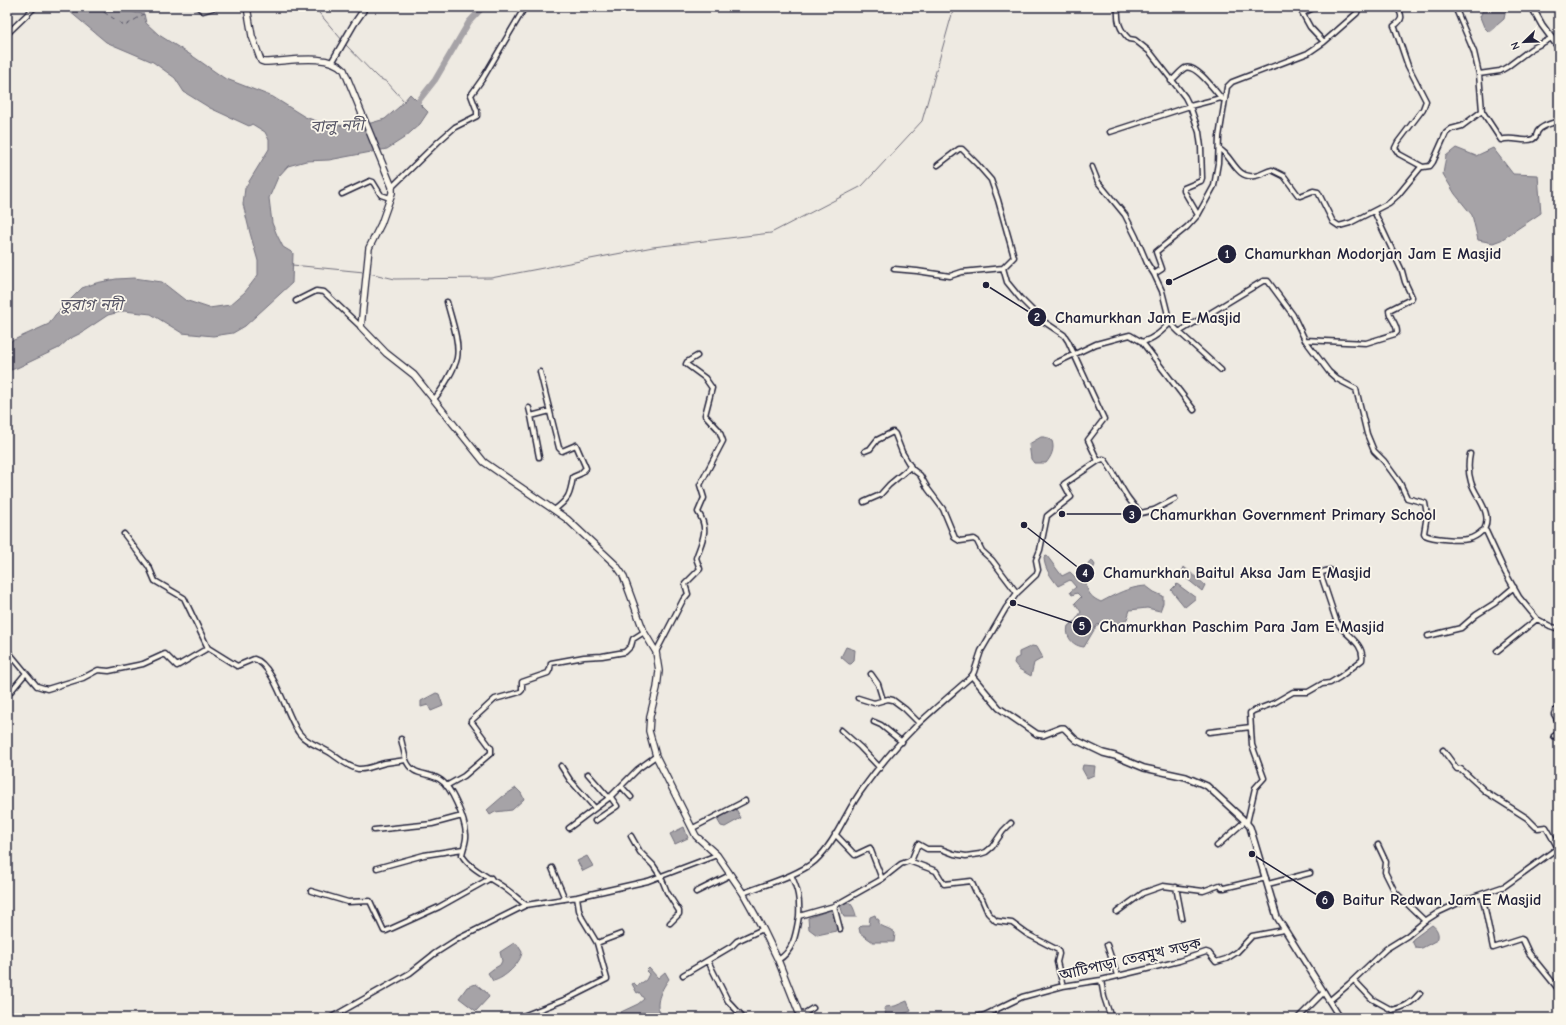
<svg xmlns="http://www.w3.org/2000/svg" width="1566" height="1025" font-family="'Comic Neue','Noto Sans Bengali',sans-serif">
	<rect width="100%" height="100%" fill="#eeeae2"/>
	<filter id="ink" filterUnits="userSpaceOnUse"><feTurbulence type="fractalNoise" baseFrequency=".025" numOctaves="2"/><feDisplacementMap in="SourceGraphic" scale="8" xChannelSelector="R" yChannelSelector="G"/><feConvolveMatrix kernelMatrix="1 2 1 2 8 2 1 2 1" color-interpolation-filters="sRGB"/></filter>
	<g filter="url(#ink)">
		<!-- water -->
		<path fill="#a6a3a7" stroke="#716f7c" d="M61,7h62l13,6 8,1 2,9 13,12 35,22 30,21 49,19 32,20 20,7 23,2 23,-3 14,-4 14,-12 11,-13 18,18 -8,12 -16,14 -17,11 -58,11 -23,1 -18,5 -10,11 -9,21 3,25 5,12 6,12 10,6 -1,30 -47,43 -12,7 -20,3 -31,-3 -31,-19 -27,-3 -16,4 -27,18 -12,6 -10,9 -42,20 -10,3v-28l42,-19 6,-9 27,-27 14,-5 20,-4 18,-1 28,4 23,18 24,8 21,-3 15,-13 13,-17v-14l-8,-28 -7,-29 2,-16 24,-39v-9l-4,-8 -13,-8 -3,2 -39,-18 -26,-16 -9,-14 -22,-16 -47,-20 -37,-31z
			M1484,7h24l-2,2 -2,10 -15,13 -5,-5 -4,-10z
			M1456,148l20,8 17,-8 20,26 25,1 3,38 -40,27 -8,3 -15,-3 -6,-25 -17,-21 -12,-20 3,-18z
			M1041,437h4l7,4c3,8 -1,16 -6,22h-12l-3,-4 -2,-15z
			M1047,556l15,20 8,-4 7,7c9,-6 8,-13 15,-19l3,5 -9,19c2,10 6,14 15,18 15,-8 28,-15 45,-16l8,6 9,4v7l-3,8 -13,-3 -17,2 -3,9 -6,5 -12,-2 -12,3 -13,22c-11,-1 -19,-10 -16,-21l7,-5 6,-9 -6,-9 6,-6 -4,-4 -5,2 -2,-3 6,-5 -6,-7 -12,6c-7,-9 -14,-18 -14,-29z
			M1184,567l21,18 -3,6 -21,-17z
			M1177,584l19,14 -11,9 -14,-17z
			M1032,646l5,1 5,9 -1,3 -7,4 -3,13 -12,-7 -5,-6 1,-4 4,-2v-5z
			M846,647l9,3 -1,11 -3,3h-2l-8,-7z
			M436,693l3,1 4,12 -12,5 -3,-6 -7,2v-6z
			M1083,765l12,1 -1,9 -7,3 -5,-9z
			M516,788l5,5 3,6 -12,11 -17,2 -5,3 -3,-5 15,-13z
			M736,809l5,9 -16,9 -4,-1 -4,-7z
			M684,827l4,11 -13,6 -5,-10z
			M587,856l6,10 -10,5 -6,-10z
			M846,900c6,3 9,10 10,17h-12l-4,-12z
			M833,909l4,15 -1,7 -19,4 -8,-6 -1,-11z
			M875,915l1,3 3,2v4c5,4 11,4 16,9l-1,9h-21l-13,-9 -1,-5 3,-3h7l1,-8z
			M1432,925c5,3 8,10 5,15l-15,8 -7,-1 -3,-6 1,-2z
			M514,943l3,1 5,8c-1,11 -18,27 -29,29l-5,-8 5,-4 7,-4 2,-4 -2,-9z
			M649,968l9,10 7,-6 4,7c-6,8 -15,24 -9,33l-1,4 -5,2h-31l-2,-6 17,-8 6,-5 -5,-7 -2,1 -5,-9 2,-1 3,3 9,-6 3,-6 -3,-3z
			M476,984l10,8 3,5 -13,14 -17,-13 8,-11z
			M907,1001l4,10 -19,7h-5l-3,-9 1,-2 10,-1z"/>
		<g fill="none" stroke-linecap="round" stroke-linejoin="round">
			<!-- stream -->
			<path stroke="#716f7c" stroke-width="1" d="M314,7c9,11 19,22 28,33
				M345,44l32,33 10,5 17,19
				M292,265l72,7
				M369,273l26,6 96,-1 162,-31 118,-14 91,-47 60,-65 32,-114"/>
			<!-- river -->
			<path stroke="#a6a3a7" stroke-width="6" d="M413,108l22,-28 34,-58 14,-15"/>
			<!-- ferry -->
			<path stroke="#575666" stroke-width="1" stroke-dasharray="5 4" stroke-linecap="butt" d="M96,7l29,19 19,-12"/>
			<!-- minor casing -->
			<g stroke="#22223b" stroke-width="7">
				<path id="minor" d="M198,7l5,4 13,-4
					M1118,7c-1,14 1,22 11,32l6,1 15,12 35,45 6,12 8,23 2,15 1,31 -1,3 -17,7v3l14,24
					M1299,7l11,20 14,15 33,-29 2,-6
					M1397,7c6,9 6,13 -3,19l1,2 13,38 18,35 -3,8 -25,33 -3,6 4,6 24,13 7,-1 3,-4 13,-29 5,-4 11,-3 20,-15 -3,-37 -5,-22 -19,-45
					M1303,13l12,-6
					M7,34l28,-27
					M1479,74l21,-3 7,-4 24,-18 21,-11
					M1171,81c5,-4 9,-10 14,-13 11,-5 31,24 37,31
					M1482,111l19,29c11,-4 24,3 32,-1 4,-2 3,-5 5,-8 4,-6 15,-8 21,-10
					M1110,132l80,-26 31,-8
					M1219,149c13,6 17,30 35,27 6,0 12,-5 18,-6l12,6 14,19 2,1 13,-5 5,1 15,30 6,4 11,-3 39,-20 9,-8 23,-28
					M1092,167l6,15 27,33 11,22 11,26 7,11
					M392,187l46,-45 17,-15 22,-11v-5l-6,-16 12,-17 42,-71
					M342,194l28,-13 3,1 8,13 9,3
					M894,269l23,2 33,5 12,-4 41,-4
					M296,301l20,-10 8,1 37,35
					M1170,323l-8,-32 -8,-17 8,-5 -6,-17 31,-25 11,-12 16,-29 4,-23 1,-26 8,-50 5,-5 76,-29 16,-11
					M1179,332l42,38
					M1305,340l61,3 29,-9 2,-2c0,-9 -8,-14 -8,-22l22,-11 1,-2 -7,-15 -3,-11 -28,-60
					M1142,342l52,68
					M1056,363l40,-19 26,-7 8,-2 12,7c12,-3 20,-11 28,-19l9,9 84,-51h5l25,34 12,25 24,32 8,7 19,10 11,45 7,17 10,10 16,22 7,15 18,5 2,12 -3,18 1,2c8,4 34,6 43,4 5,-1 10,-4 14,-8h4l19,41 14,25 18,22 13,7 9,3
					M540,372l19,76 3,3 14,-6 10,23 -6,6 -7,3c-3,18 -4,22 -19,33
					M434,399c7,-7 21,-31 23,-41 3,-16 -6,-40 -10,-56
					M529,408l2,8 19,-5
					M531,416l8,41
					M865,451l5,-2 7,-9 16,-8 2,2 7,18 10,17 8,6 8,14 15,20 12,29 5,3 14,-2 3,2 5,10 10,9 25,33
					M1470,454c-2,9 -2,18 1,28 5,16 22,30 13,48
					M1098,461l5,-2 2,1c13,18 20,39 36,53l13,-3 21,-11
					M864,502l16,-7 9,-10 19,-16 2,-4
					M124,534l25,33 6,14 29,17 24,50
					M1428,636l33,-8 15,-13 19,-12 19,-16
					M7,650l19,23
					M1497,651l40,-32
					M656,652l27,-52 5,-6 -3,-10 15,-15 -4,-11c6,-18 14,-28 2,-46l6,-14 -4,-13 23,-44 -4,-11 -14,-15 7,-27 -7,-10 -19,-14 1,-2 10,-6
					M871,674l7,10 5,16
					M7,696l19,-23 11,13 10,3 36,-11 15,-8 11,1 34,-7 22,-10 12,12 31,-18 29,18 17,-7c20,5 33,58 45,74 7,10 23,14 33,21 7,5 18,14 26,15 9,1 18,-4 27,-6 7,-1 14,-2 21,-3 6,16 20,12 33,19 13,7 26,41 27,55 1,7 -3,14 -4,21 6,13 32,25 44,34 7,5 13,11 20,16
					M858,698l16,5 14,-4 5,1 12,9 14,14
					M1559,709l-4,2 -1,3 5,9
					M874,722l7,3 21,17
					M841,730l19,17 20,21
					M1209,732l42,-5
					M1554,736l5,-3
					M401,739l5,21
					M1443,750l14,19h4l25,23 41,26 9,9 2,1 8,-1 12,21
					M561,766l9,14 25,28
					M588,774l21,24
					M446,786l18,-10 27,-23v-5l-20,-27 24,-22 25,-7 2,-2v-8l26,-9 2,-4 1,-6 33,-6 18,-1 23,-4 6,-6 2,-7 11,-7
					M621,786l10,11
					M595,821l22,-15 -7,-10
					M1247,823l8,-35 9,-10 -12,-33 -2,-32 3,-2 21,-8 19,-11h15l14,-8 8,-1 10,-6 22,-17c3,-18 -20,-26 -26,-40l-15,-45 1,-3 8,-2
					M569,828l40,-30 29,-29 18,-13
					M693,828l52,-27
					M374,830l58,-6 30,-8
					M835,834l20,21 15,-7 12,31
					M631,836l9,16 13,13 8,12 6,15 12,19v3l-9,9
					M1378,845l8,17 -1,10 10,20 30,29
					M1217,846l28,-25
					M909,861l3,-2 6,-15 9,5h14l13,5 12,2 14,-2 6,-2 6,-5 11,-16 8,-8
					M377,868l47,-13 39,-6
					M552,868l13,31
					M791,875c7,14 9,25 8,41
					M1268,884l42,-11
					M1176,887l6,31
					M311,891l37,11 22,-1 14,30h2l53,-24 52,-29
					M696,892l34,-17
					M743,893c21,-8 56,-18 72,-32 22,-20 31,-51 49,-74 15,-21 35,-44 53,-62 18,-17 37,-33 55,-49l2,-4 7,-21 25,-43 11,-15 19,-18 2,-5 -2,-10 4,-10 7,-34 24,-19 -7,-13 34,-23 -10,-21 16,-21 -36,-78 -4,-6 -21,-14 -23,-23 -13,-16 -4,-14 11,-11 -16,-57 -7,-20 -14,-16 -15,-15h-3l-21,16
					M1482,894l11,54 28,-9 2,1 6,13 30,37
					M834,906l6,23
					M1117,912l26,-19 20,-7 40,5 17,-6 2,3h2l42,-10
					M597,943l24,-9
					M1107,945l10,30
					M778,960c16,-9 18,-27 21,-44l35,-10 48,-27 19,-15 8,-3 27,10 8,13 27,-3 5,11 6,7 6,14 8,8 16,2 15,11 31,16 1,4 -2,8 6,24
					M708,961l20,40 16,17
					M683,975l49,-29 5,-5 26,-12
					M1101,980l3,17 7,21
					M1354,980l18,19 20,11c13,-3 20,-7 28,-17
					M1329,1001l20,-17 37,-35 21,-13 18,-15 14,-9 28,-13 38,-13 54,-39
					M800,1016l13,-8
					M330,1018l80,-45 24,-19 22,-14 70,-35 51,-8 71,-16 69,-26
					M518,1018l51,-20 38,-19 -10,-36 -15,-25 -3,-8 -2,-13
					M972,1018l13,-3 37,-18 41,-11 38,-6 46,-11 32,-8 27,-9 3,1 7,9 10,-3 11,-7 15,-16 32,-6
					M1298,1018l26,-26"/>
			</g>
			<!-- tertiary casing -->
			<g stroke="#22223b" stroke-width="8">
				<path id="tertiary" d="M1532,7l10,18 17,23
					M332,62l22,-38 9,-13 -2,-4
					M972,676l27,32 38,26 6,1 18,-7h3l12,12 27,13 12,3 29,12 42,9 21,9 38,35 5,6 27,90 63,101"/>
			</g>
			<!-- secondary casing -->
			<g stroke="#22223b" stroke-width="8">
				<path id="secondary" d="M247,7l5,29 9,25 3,1c23,0 63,-10 80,8l48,117v6l-11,31 -12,24 -8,79 25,26 28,22 70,87 83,57 49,46 7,10 21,57 12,20 3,19 -2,17 -7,28 -1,15 7,25 40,80 21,19 26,38 20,36 15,31 23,58"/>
			</g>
			<!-- minor -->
			<use href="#minor" stroke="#fbf7ec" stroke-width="4"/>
			<!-- tertiary -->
			<use href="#tertiary" stroke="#fbf7ec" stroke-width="5"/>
			<!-- secondary -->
			<use href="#secondary" stroke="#fbf7ec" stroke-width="5.5"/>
		</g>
	</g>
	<g text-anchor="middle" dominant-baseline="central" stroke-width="3.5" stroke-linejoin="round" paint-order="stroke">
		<!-- street labels -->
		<g font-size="15" fill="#22223b" stroke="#fbf7ec">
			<text transform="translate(1130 959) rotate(-13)">আটিপাড়া তেরমুখ সড়ক</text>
		</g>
		<!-- water labels -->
		<g font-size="16" font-style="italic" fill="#575666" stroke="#fbf7ec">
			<text transform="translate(337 126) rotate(-2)">বালু নদী</text>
			<text x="91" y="305">তুরাগ নদী</text>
		</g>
	</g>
	<!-- callouts -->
	<path fill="none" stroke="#22223b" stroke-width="1.5" d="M1169 282L1227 254M986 285L1037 317M1062 514L1132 514M1024 525L1085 573M1013 603L1082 626M1252 854L1325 900"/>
	<g fill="#22223b" stroke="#fbf7ec" stroke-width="1.5">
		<circle cx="1169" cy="282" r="4"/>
		<circle cx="986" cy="285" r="4"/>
		<circle cx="1062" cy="514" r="4"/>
		<circle cx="1024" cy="525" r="4"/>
		<circle cx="1013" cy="603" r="4"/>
		<circle cx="1252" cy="854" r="4"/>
		<circle cx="1227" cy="254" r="10"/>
		<circle cx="1037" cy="317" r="10"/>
		<circle cx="1132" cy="514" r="10"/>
		<circle cx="1085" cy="573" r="10"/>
		<circle cx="1082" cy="626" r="10"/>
		<circle cx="1325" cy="900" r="10"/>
	</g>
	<g font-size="12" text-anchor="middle" font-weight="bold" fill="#fff">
		<text x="1227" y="258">1</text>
		<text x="1037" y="321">2</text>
		<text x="1132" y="519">3</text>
		<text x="1085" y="577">4</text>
		<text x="1082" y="630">5</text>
		<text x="1325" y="904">6</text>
	</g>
	<g font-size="16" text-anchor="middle" font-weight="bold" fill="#22223b" stroke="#fbf7ec" stroke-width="3.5" stroke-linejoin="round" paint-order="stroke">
		<text x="1373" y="259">Chamurkhan Modorjan Jam E Masjid</text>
		<text x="1148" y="323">Chamurkhan Jam E Masjid</text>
		<text x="1293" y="520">Chamurkhan Government Primary School</text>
		<text x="1237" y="578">Chamurkhan Baitul Aksa Jam E Masjid</text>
		<text x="1242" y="632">Chamurkhan Paschim Para Jam E Masjid</text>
		<text x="1442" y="905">Baitur Redwan Jam E Masjid</text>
	</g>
	<!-- margin -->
	<rect width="1566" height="1025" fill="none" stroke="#fbf7ec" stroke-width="24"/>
	<rect x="12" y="12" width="1542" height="1001" fill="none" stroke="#22223b" stroke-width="1.5" filter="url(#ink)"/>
	<!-- north arrow -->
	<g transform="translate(1524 42) rotate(247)" stroke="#fbf7ec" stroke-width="3" paint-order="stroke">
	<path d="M0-3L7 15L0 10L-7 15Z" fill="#22223b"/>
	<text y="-6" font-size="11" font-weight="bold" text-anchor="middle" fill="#22223b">N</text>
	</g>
</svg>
